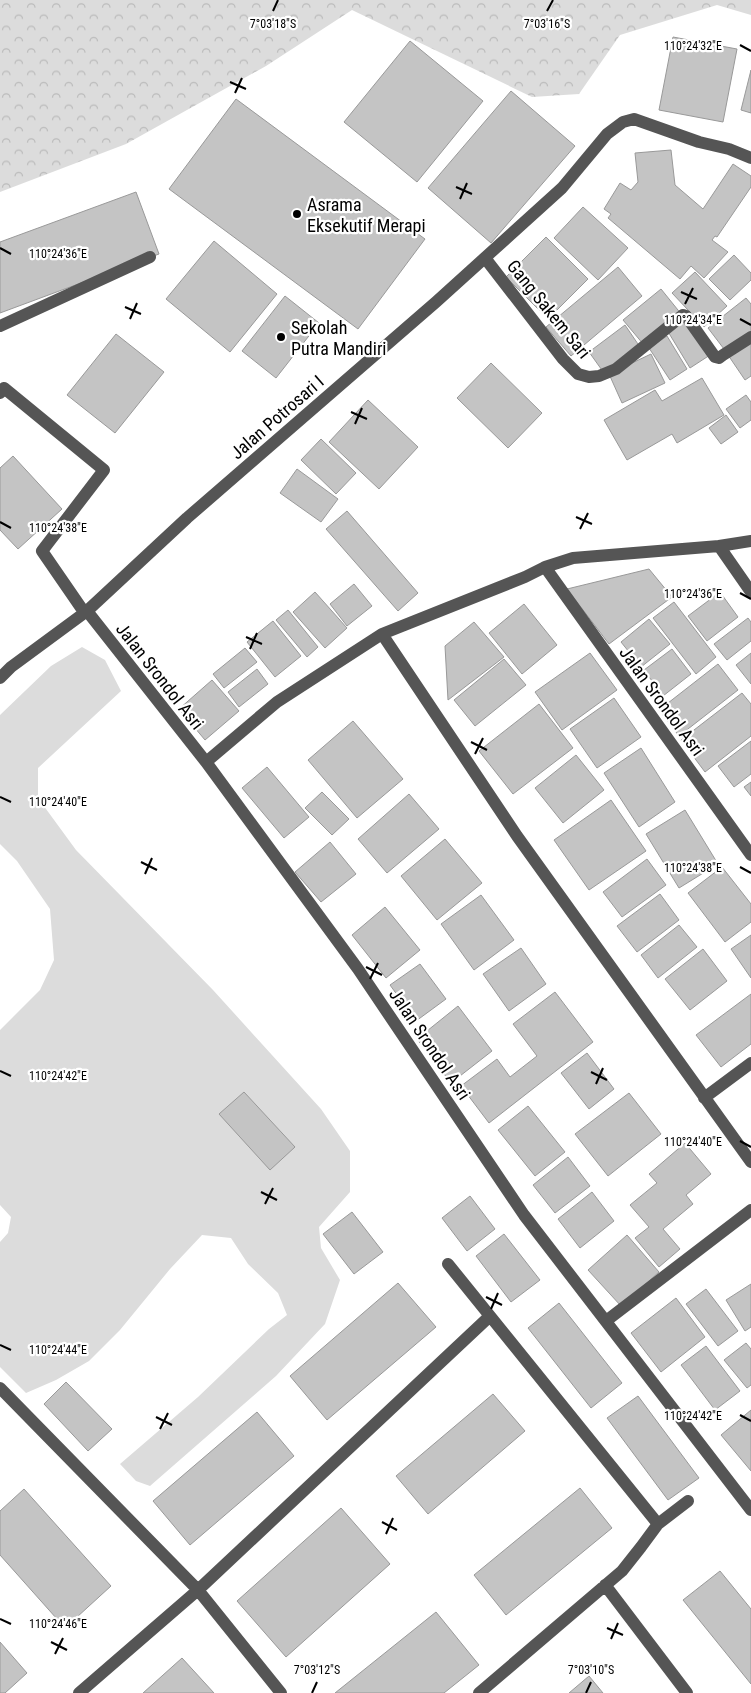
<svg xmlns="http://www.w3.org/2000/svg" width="751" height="1693" font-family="'Roboto Condensed',sans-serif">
	<defs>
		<pattern id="forest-crowns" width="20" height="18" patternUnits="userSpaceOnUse" patternTransform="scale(1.25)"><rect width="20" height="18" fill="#dcdcdc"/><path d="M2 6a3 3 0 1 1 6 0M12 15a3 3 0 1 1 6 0" fill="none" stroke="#bbb"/></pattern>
	</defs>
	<rect width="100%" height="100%" fill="#fff"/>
	<!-- green -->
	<path fill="#dcdcdc" d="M82,647l23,13 16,31 -83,77v30l38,52 137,140 108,119 29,42v41l-31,35 2,21 19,32 -15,44 -49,52 -126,110 -14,-5 -16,-17 78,-67 71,-68 18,-14 -9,-22 -30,-29 -17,-26 -29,-3 -32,34 -50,61 -31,31 -33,19 -30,13 -26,-26v-125l8,-9 3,-16 -11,-12v-175l40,-40 14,-30 -4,-51 -33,-48 -17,-17v-129l51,-49z"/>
	<!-- forest -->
	<path fill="url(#forest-crowns)" d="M0,0h751v15l-34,-10 -97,30 -41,59 -47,3 -180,-87 -86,56 -140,78 -126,48z"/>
	<!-- building -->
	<path fill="#c4c4c4" stroke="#999" d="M673,37l64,12 -14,73 -64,-12z
		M410,41l73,60 -66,81 -73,-60z
		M751,70v43l-10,-3z
		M511,91l64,55 -84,97 -63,-55z
		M236,99l189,140 -67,90 -189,-140z
		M671,150l4,35 28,24 30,-45 18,12v11l-34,50 -2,-1 -3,4 16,12 -24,26 -13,-12 -11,13 -72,-61 3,-4 -7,-5 16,-26 11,7 7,-8 -3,-29z
		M136,192l23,62 -159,59v-71z
		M583,207l45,41 -30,32 -44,-42z
		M546,237l42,42 -40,40 -42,-42z
		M214,241l63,53 -47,58 -64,-53z
		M734,255l17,18v7l-21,20 -21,-21z
		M618,267l24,29 -71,60 -25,-29z
		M695,272l32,34 -23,21 -32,-34z
		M661,289l21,26 -38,30 -21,-25z
		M285,296l34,27 -43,55 -34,-27z
		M746,298l5,6v30l-24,19 -19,-25z
		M687,318l23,37 -20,13 -23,-38z
		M625,325l15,22 -36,26 -15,-21z
		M116,334l48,38 -49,61 -48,-38z
		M667,336l20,33 -17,11 -21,-32z
		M751,339v37l-6,4 -17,-25z
		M651,354l14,29 -43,20 -13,-29z
		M491,363l51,50 -34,35 -51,-50z
		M702,378l22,37 -47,28 -5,-9 -45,26 -23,-40 51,-30 7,11z
		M746,395l5,7v18l-11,8 -14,-19z
		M368,400l50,47 -39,42 -50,-47z
		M726,415l12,17 -17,12 -12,-16z
		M321,439l35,34 -20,21 -35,-34z
		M13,456l49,53 -44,40 -18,-19v-62z
		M297,469l41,30 -17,23 -41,-29z
		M347,511l71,82 -20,18 -72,-82z
		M649,569l23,28 -63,47 -42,-55z
		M354,584l18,22 -25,20 -17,-22z
		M315,592l32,36 -22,20 -32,-36z
		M720,592l18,25 -31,24 -19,-25z
		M674,602l42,55 -20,17 -43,-56z
		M524,604l33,41 -35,29 -33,-41z
		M288,610l30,37 -11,10 -31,-37z
		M748,618l3,4v19l-24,19 -13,-16z
		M649,619l21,25 -29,23 -20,-25z
		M273,621l28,35 -26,21 -28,-35z
		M474,622l30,35 -56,43 -3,-54z
		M245,648l12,14 -33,26 -11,-14z
		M672,649l19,25 -28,22 -19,-26z
		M590,653l27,37 -55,40 -27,-38z
		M751,653v31l-15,-19z
		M504,659l22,26 -51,41 -21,-26z
		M718,664l20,26 -59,46 -20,-26z
		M257,669l11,15 -29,23 -11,-15z
		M212,680l27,31 -34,29 -26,-31z
		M742,693l9,11v32l-46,36 -24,-32z
		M614,698l27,39 -44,31 -27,-39z
		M539,704l34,44 -60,46 -34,-43z
		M353,721l50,58 -46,39 -49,-58z
		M751,741v33l-17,13 -16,-21z
		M641,748l34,54 -36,25 -35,-54z
		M576,755l28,35 -41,33 -28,-35z
		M267,767l42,50 -25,21 -42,-50z
		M751,782v14l-7,-9z
		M322,792l27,27 -17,16 -27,-27z
		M409,794l30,35 -52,44 -29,-34z
		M611,800l35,51 -57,39 -35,-50z
		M685,810l33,54 -39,24 -33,-54z
		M445,839l37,44 -45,37 -36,-44z
		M330,842l26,32 -35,28 -26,-30z
		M647,859l19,26 -44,32 -19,-25z
		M722,867l29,37v18l-26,20 -37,-49z
		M660,894l19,26 -42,32 -20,-26z
		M481,895l33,45 -40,30 -33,-46z
		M385,907l35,43 -34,28 -34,-43z
		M679,925l18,22 -39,31 -17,-23z
		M751,935v43l-20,-29z
		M521,948l25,36 -37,27 -26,-37z
		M703,949l24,32 -37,29 -25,-31z
		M420,964l26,35 -30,22 -26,-36z
		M555,992l38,50 -104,81 -28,-37 36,-27 13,18 27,-21 -24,-32z
		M751,994v50l-30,23 -25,-32z
		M458,1006l34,45 -41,32 -34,-44z
		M587,1053l27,36 -25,20 -28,-36z
		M244,1092l51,55 -25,23 -51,-56z
		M629,1093l32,41 -53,42 -33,-42z
		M528,1106l37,46 -30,24 -37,-46z
		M685,1143l26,31 -25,21 7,9 -30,25 17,20 -21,18 -24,-29 14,-11 -19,-22 27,-22 -8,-9z
		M568,1157l22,29 -35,27 -22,-28z
		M592,1192l22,29 -34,27 -22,-29z
		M470,1196l25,33 -28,22 -25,-33z
		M352,1212l31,40 -29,22 -31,-40z
		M504,1234l36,46 -29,22 -35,-46z
		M627,1235l32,37 -38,34 -33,-36z
		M398,1283l38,44 -109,93 -37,-44z
		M751,1284v43l-6,4 -19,-31z
		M706,1289l32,42 -20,15 -32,-42z
		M676,1298l29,39 -44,35 -30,-39z
		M559,1303l63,80 -31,25 -63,-80z
		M746,1343l5,6v36l-4,3 -23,-28z
		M706,1346l34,45 -25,19 -34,-45z
		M66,1382l46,47 -24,22 -44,-47z
		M493,1394l32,37 -97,83 -32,-38z
		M638,1396l61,82 -31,22 -61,-82z
		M751,1410v61l-30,-36z
		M257,1412l37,44 -104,89 -37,-44z
		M580,1488l32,40 -106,87 -32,-40z
		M24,1489l87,97 -46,42 -65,-73v-44z
		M341,1508l49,56 -104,93 -49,-56z
		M720,1571l31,38v75l-68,-84z
		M436,1612l43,53 -35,28h-109z
		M0,1642l27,31 -22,20h-5z
		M182,1658l32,35h-71z
		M589,1676l14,17h-34z"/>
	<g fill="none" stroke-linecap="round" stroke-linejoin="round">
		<!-- minor -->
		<path stroke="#555" stroke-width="12" d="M485,258l78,101 15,15 11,3 10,-1 17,-7 67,-54 3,1 29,41 4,1 4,-3 28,-18
			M0,326l150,-69
			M0,393l4,-5 100,82 -62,81 42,61
			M719,546l32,-5
			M545,567l28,-9 146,-12 32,46
			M87,611l119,151 152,207 166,246 227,295
			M382,634l143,-57 20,-10 206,288
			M0,678l11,-11 76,-56 100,-93 249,-216 126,-114 45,-54 16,-12 11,-3 65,23 30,7 22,9
			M206,762l71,-60 105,-68 135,202 234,326
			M704,1098l47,-35
			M448,1264l210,260 -17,23 -19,24 -143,122
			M606,1321l145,-111
			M0,1388l198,202 83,103
			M658,1524l30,-23
			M605,1585l82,108
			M79,1693l119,-103 292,-274"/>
	</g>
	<!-- ticks -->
	<path fill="none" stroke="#000" stroke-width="2" d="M273,11l5,-11M547,11l6,-11M740,45l11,6M230,82l16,7M235,93l7,-15M456,187l16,7M460,199l7,-16M0,248l11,6M681,292l16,7M685,304l8,-16M125,307l16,7M130,319l7,-16M740,319l11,6M351,412l16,7M355,424l7,-16M576,517l16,7M0,522l11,6M580,529l8,-16M740,593l11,6M246,637l16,7M250,649l7,-16M471,742l16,8M475,754l8,-16M0,797l11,5M141,862l16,8M740,867l11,6M145,874l7,-16M366,967l16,8M370,979l8,-16M0,1071l11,5M591,1072l16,8M596,1084l7,-16M740,1141l11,6M261,1192l16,8M265,1204l8,-16M486,1297l16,8M491,1309l7,-16M0,1345l11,5M740,1415l11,6M156,1417l16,8M160,1429l8,-16M382,1522l15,8M386,1534l7,-16M0,1619l11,5M607,1628l16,7M611,1639l7,-16M51,1642l16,8M55,1654l8,-16M312,1693l5,-11M586,1693l5,-11"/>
	<!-- markers -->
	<g fill="#000" stroke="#fff" stroke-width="2">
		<circle cx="297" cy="214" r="5"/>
		<circle cx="281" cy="337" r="5"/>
	</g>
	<g text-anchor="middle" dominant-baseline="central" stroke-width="4.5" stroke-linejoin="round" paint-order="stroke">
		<!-- poi labels -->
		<g font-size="18" fill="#000" stroke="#fff" text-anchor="start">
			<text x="307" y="204">Asrama<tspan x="307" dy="21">Eksekutif Merapi</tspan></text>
			<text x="291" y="327">Sekolah<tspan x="291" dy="21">Putra Mandiri</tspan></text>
		</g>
		<!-- street labels -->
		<g font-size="18" fill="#000" stroke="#fff">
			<text transform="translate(549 309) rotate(51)">Gang Sakem Sari</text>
			<text transform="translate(277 417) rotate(-41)">Jalan Potrosari I</text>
			<text transform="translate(160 676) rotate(52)">Jalan Srondol Asri</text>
			<text transform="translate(662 701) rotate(54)">Jalan Srondol Asri</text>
			<text transform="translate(430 1044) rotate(56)">Jalan Srondol Asri</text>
		</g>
	</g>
	<g font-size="12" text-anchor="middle" fill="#000" stroke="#fff" stroke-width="4.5" stroke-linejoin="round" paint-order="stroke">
		<text x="273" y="28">7°03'18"S</text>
		<text x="547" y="28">7°03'16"S</text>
		<text x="693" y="50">110°24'32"E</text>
		<text x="58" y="258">110°24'36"E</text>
		<text x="693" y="324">110°24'34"E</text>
		<text x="58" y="532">110°24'38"E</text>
		<text x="693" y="598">110°24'36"E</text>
		<text x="58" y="806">110°24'40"E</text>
		<text x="693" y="872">110°24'38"E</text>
		<text x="58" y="1080">110°24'42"E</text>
		<text x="693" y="1146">110°24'40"E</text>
		<text x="58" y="1354">110°24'44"E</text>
		<text x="693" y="1420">110°24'42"E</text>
		<text x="58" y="1628">110°24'46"E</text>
		<text x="317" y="1674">7°03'12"S</text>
		<text x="591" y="1674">7°03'10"S</text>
	</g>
</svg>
